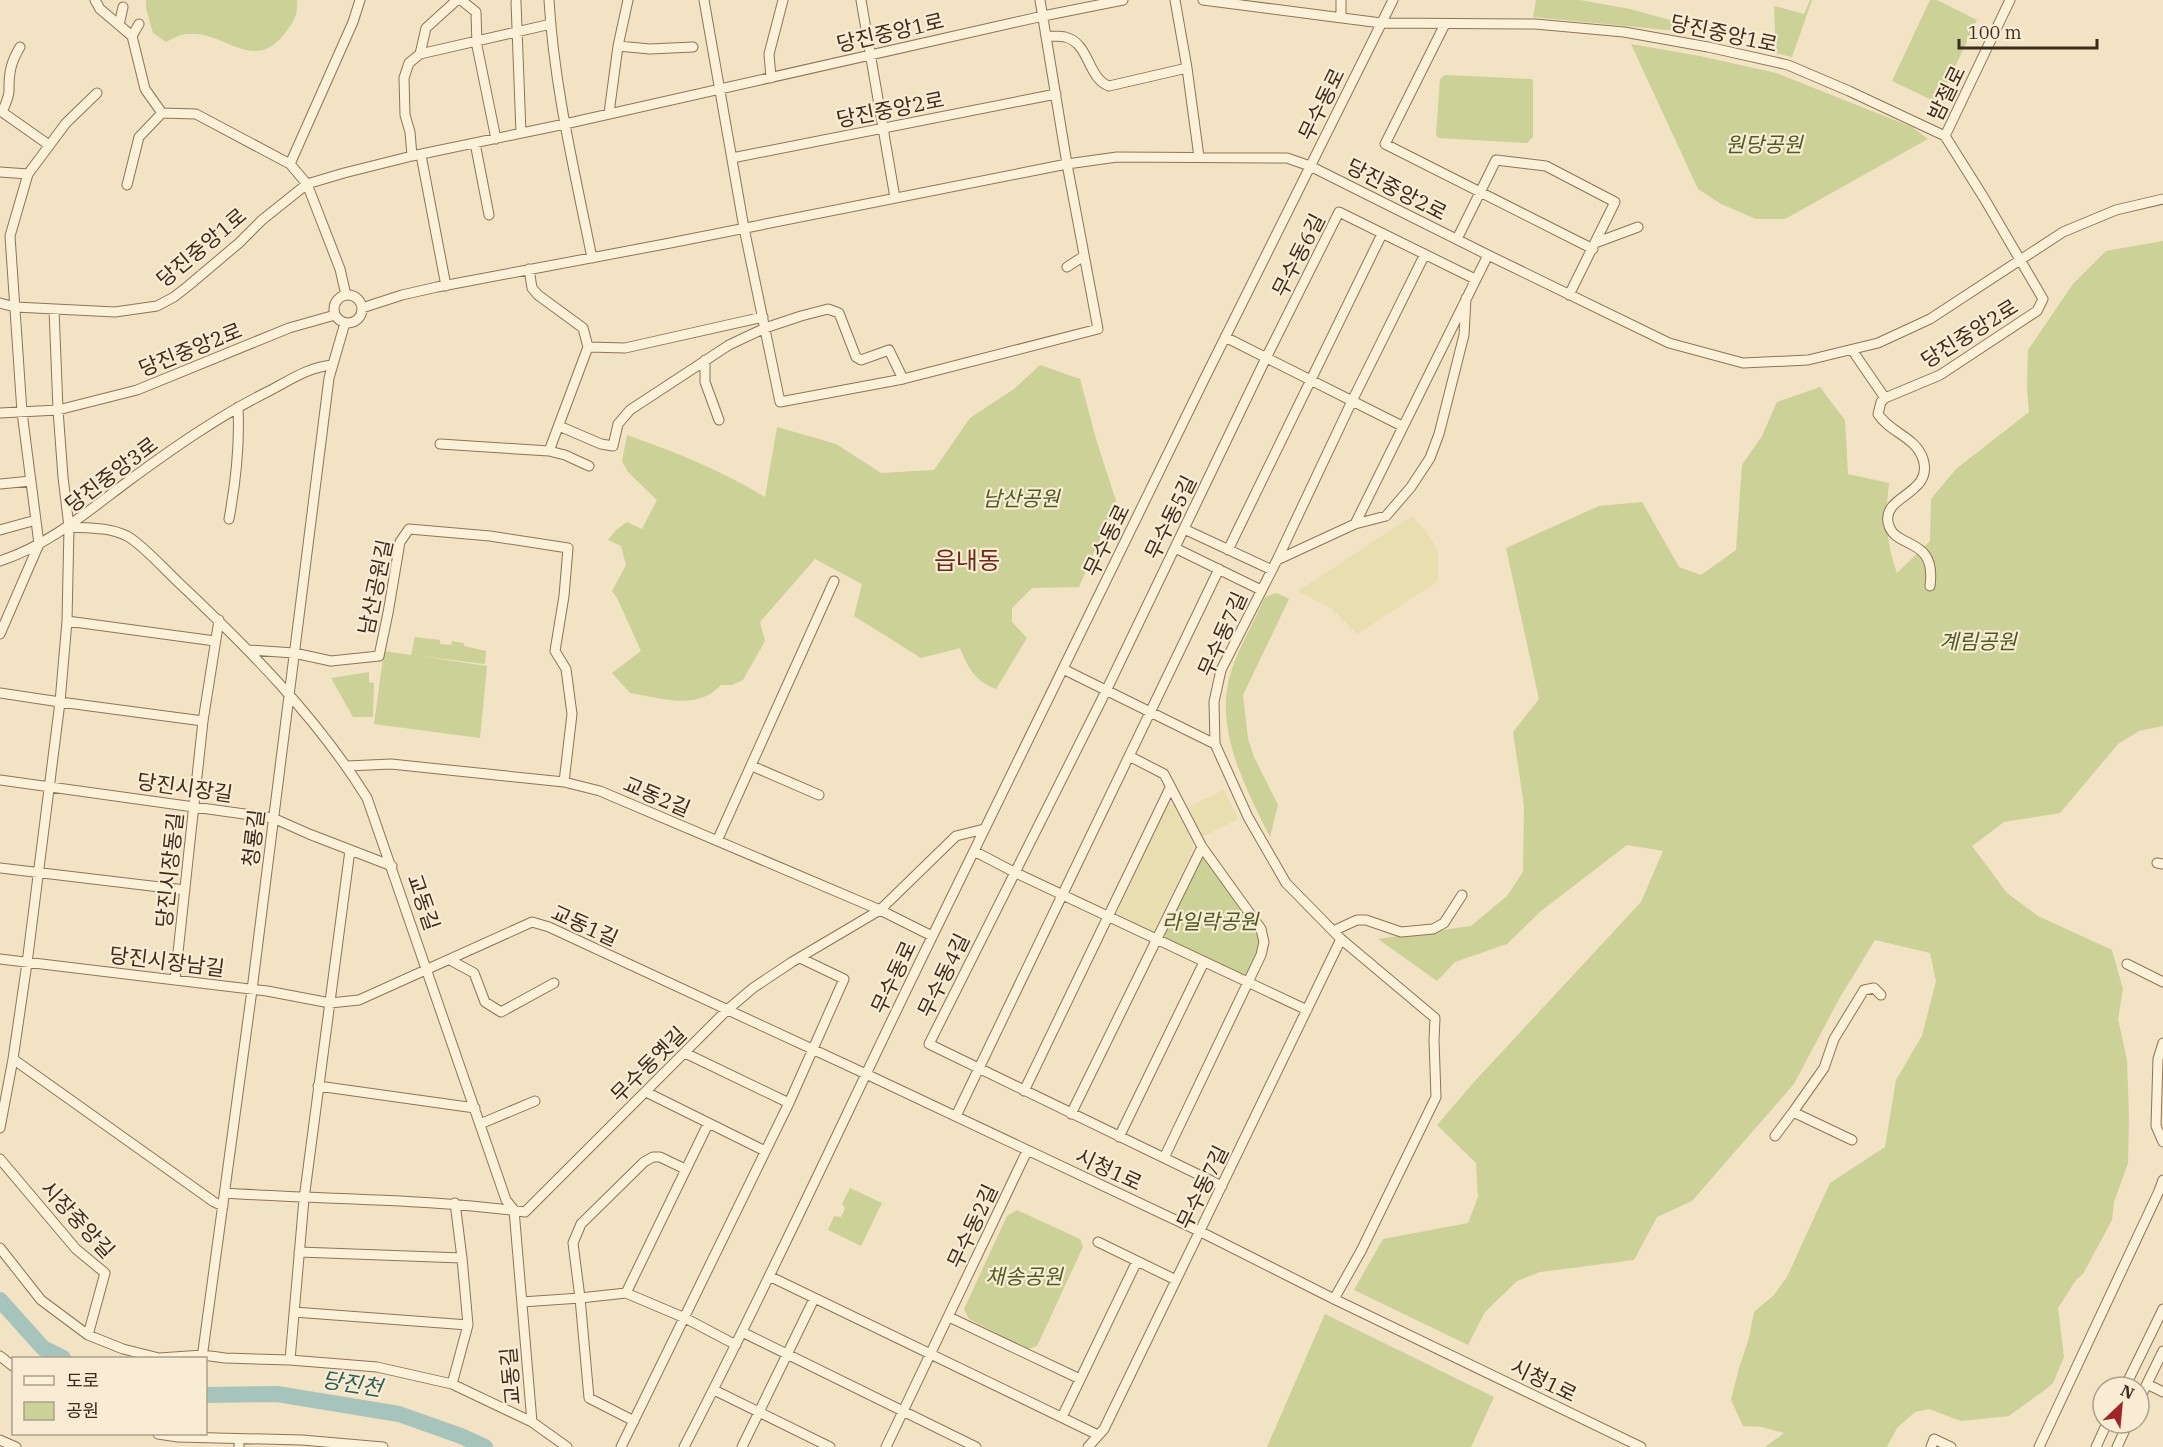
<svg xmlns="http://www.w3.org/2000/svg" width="2163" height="1447" font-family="'IBM Plex Serif','Noto Sans KR',serif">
	<rect width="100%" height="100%" fill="#f1e3c4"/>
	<!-- farmland -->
	<path fill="#e8deb0" d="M1412,516l19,22 7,15v28l-81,53 -25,-25 -34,-18z
		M1224,790l14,29 -36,18 -14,-30z
		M1167,803l8,1 19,42 -40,87 -37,-20z"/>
	<!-- green -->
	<path fill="#cbd197" d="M146,0h151c1,15 -3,22 -12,33 -32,42 -60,-3 -98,1 -7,0 -15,5 -21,8l-13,-9 -7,-25z
		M1536,0h44l50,9 58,16 -1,7 -154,-15z
		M1810,0h2l-20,57 -21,-5 4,-19 -1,-27 30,8z
		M1930,0h7l40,20 -39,83 -46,-22z
		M1631,44l69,12 76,17 136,54 16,12 -143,80h-29l-35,-15 -23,-15z
		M1445,75l86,4 2,2v56l-6,6 -88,-5 -3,-3 4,-56z
		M2163,241v485l-24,5 -21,13 -58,69 -56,9 -32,24 35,47 31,23 74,34 11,39 -5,30 9,41 2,56 -1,47 -14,39 -2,18 -29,54 -7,6 -18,28 6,49 -11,26 -7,6 -37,27 -48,5 -32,-12 -14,3 -18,16 -10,19h-122l19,-14 -22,-6 -19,-1 -12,-26 8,-32 10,-30 5,-26 20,-17 13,-18 43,-94 55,-36 11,-67 26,-44 14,-55 -6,-28 -55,-13 -36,59 -45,85 -102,117 -35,16 -23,43 -94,12 -23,9 -32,31 -17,33 -114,-55 29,-51 85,-16 10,-26 -2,-34 -39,-38 37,-43 167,-180 22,-51 -36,-6 -86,66 -34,33 -52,18 -18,19 -59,-42 93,-13 36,-30 16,-24 1,-66 -11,-74 26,-33 -33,-151 93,-42 43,-4 37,65 22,8 35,-25 6,-85 20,-29 15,-34 43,-15 25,33 3,54 41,9c-4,32 -3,60 8,90l33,-32 1,-42 25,-30 73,-57 -2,-24 1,-38 45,-66 33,-33z
		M1040,365l40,14 16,60 20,62 -37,86 -47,1 -20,20v14l15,16 -31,51c-21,-8 -28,-21 -36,-41l-39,10 -67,-42 8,-32 -47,-25 -55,63 5,19 -22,39 -11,5h-11c-23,26 -62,13 -91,8l-18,-20 29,-22 -24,-53 -5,-7 14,-26 -5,-19 -13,-6 8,-10 11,-8 15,7 15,-29 -29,-28 -6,-11 5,-26c48,17 94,35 138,62l12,-70 59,17 45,29 53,-3 36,-52 44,-29z
		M1277,593l12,6 -46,96 5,44 6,18 24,48 -8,32c-24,-49 -57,-108 -39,-165 8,-25 23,-50 34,-75z
		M415,637l25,3v4l11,1 1,-4 12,2v3l22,5 -1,13 -73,-9 75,11 -7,72 -106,-14 10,-73 27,4z
		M369,672v10l5,1 -1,34h-20l-22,-39z
		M1202,854l58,75 1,20 -14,25 -4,1 -77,-36 -1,-5z
		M850,1188l32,15 -21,43 -33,-16 6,-14 7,1 4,-9 -3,-4z
		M1017,1210l63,29 3,8 -46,99 -9,3 -59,-30 -5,-10 43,-93z
		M1325,1314l169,83 -23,50h-204z"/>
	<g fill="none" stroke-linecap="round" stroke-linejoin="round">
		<!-- river -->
		<path stroke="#a6c4bb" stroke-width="16" d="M0,1300l43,48 20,10
			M206,1395l71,-1 122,20 62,22 24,11"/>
		<!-- minor casing -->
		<g stroke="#8e7459" stroke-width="11">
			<path id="minor" d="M95,0l5,9 19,16
				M461,0l15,12 1,34 19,93
				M549,0c5,87 26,173 43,258
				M704,0l40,228 36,174 123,-23 195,-50 -31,-165 -27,-164
				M861,0l34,198
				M1175,0l12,68 12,89
				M1203,0l178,23 154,1 89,8 84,15 80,18 61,26 96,45
				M1341,0v17
				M516,2l5,131
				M123,7l-4,18 13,11
				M139,24l-7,12 13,53 17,24 34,1 94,50 63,-142 7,-22
				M1445,24l-60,120 208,105
				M1046,36c6,0 13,0 19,1 25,6 22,41 44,49l78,-18
				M618,46l32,3 43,-2
				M20,47c-9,15 -11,25 -11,41 1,8 -4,17 -7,24l47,33
				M420,54l131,-30
				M771,78l-2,-24 14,-54
				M609,113l9,-67 10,-46
				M1945,136l65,-136
				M475,143l14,72
				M421,155l25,131
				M412,156l-2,-24 -5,-17 -1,-37 5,-15 11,-9 6,-26 31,-28
				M732,158l324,-64
				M290,164l17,20 33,85 6,26
				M0,172l28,2
				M127,185l12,-48 23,-24
				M1457,239l39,-79 50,6 69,36 -46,93
				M1595,243l43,-16
				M1067,267l17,-11
				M334 309a14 14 0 1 1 28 0a14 14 0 1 1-28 0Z
				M0,303l15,4 100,5 42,-6 17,-9 14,-11 51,-43 23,-23 45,-36 37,-11 68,-17 153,-32 478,-108 80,-16
				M362,308l40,-13 35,-8 228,-43 402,-80 50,-7 170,1 23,8 178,89 181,88 74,20 65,-3 70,-17 52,-24 133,-87 53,-22 47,-11
				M1225,337l177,89
				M588,347l37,1 138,-31
				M1852,350l33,48 55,-23 97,-64 6,-12 -59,-101 -39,-62
				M705,360v22l14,38
				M1885,398l-4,4 -3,12c12,19 37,22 45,45 11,35 -40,36 -35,63 5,29 49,12 42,64
				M0,413l58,-3 79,-20 152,-62 46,-13
				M559,426l42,18 12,2 5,-22 12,-14 99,-65 36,-17 36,-12 27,-7 11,4 17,44 5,3 28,-10 14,29
				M440,444l109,7 39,-104 -5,-19 -45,-33 -6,-7 -3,-19
				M549,451l16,4 24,11
				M0,484l31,-3
				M229,519c7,-38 11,-73 9,-112
				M1355,524l133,-269
				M69,527c20,1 40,0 58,9 15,8 38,34 51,46 70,66 138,134 189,216l139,402 8,10 18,212
				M1184,529l88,41
				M0,530l36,-10
				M39,544l-17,-132 -12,-176 18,-62 38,-51 31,-30
				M1175,548l86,42
				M1228,550l154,-316
				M1277,560l78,-36 31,-8 25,-29 19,-29 9,-24 25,-99 2,-37
				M0,561c49,-16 87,-49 127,-79 46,-34 92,-66 142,-91 21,-11 40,-24 63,-26
				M67,621l148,20
				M0,634l39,-90
				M249,650l45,3 37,8 48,-5 9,-43 12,-71 9,-13 81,7 78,12 -4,48 -9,55 11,18 6,45 -8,68
				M1063,669l152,75
				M0,693l60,9 7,-81 2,-94 -6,-50 -5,-67 -4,-101
				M1129,756l35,18 38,73 59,82 3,13 -3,13 -97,203
				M347,766l44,-2 173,18 36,9 280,119 52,26
				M752,766l67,29
				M0,780l273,38 36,16 83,32
				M717,841l117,-260
				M974,851l40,21 293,138
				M2157,863l6,1
				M0,868l185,22
				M1333,931l24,-11h9l35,12 32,-3 11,-6 18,-28
				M0,959l267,32 63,12 29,-3 173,-78 17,5 317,147 335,158 133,67 307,148
				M450,960l24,13 11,29 16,10 53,-29
				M2127,964l36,18
				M175,980l28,-259 16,-101
				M2163,1043l-5,16 -2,67 7,16
				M685,1053l104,50
				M13,1059l14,-96 33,-261 143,19
				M318,1086l157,22
				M1024,1091l146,-303
				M646,1092l119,59
				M1793,1112l31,-44 10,-29 30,-49 10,-2 7,7
				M1071,1114l131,-267
				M956,1116l263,-547
				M480,1124l55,-23
				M0,1128l13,-69 201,143 9,4
				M1775,1136l18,-24 59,28
				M1119,1137l85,-175
				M0,1159l76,90 29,24 -17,62
				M1222,1186l-293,-142 177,-353 160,-333 73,-146 136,67
				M225,1193c100,7 201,5 300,19l201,-201 27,-23 39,-26 88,-52 76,-74 28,-7
				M1098,1242l78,38
				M0,1248l41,52 47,35 35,14 36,9 44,-3 22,3 65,2 87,7 75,17 16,-59
				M299,1252l163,6 -7,-55
				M769,1276l329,159
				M626,1293l82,-169
				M1334,1299l27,-48 75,-154 -2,-57 1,-22 -94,-79 -55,-56 -38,-66 -33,-73 -1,-42 7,-32 56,-110 75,-159 72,-145
				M522,1302l58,-4 -7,-55 8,-19 63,-62 9,-5h7l25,12
				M294,1312l174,13 -6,-67
				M949,1317l131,62
				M742,1332l234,115
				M0,1356l14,11
				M202,1358l50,-368 77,-612 16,-55
				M290,1360l14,-161 46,-349
				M452,1384l80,38 35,25
				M2147,1384l16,8
				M2125,1387l38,-78
				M714,1390l116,57
				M2139,1400l24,-49
				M1062,1417l75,-156
				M634,1421l-45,-23 -9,-100 46,-5 59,25 51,27
				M158,1434l20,3 124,3 81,7
				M0,1440l16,7
				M239,1447v-2
				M621,1447l168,-344 55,-124 -44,-21
				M684,1447c87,-168 165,-340 248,-510 151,-313 305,-626 461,-937
				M742,1447l72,-148
				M886,1447l141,-296
				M1088,1447l16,-18 237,-490
				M1931,1447l3,-8 17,8
				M2039,1447l120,-256 4,-11
				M2096,1447l11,-24
				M2117,1447l11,-24"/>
		</g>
		<!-- minor -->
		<use href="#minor" stroke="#fbf0d8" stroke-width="9"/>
	</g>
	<g text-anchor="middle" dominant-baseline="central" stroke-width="4.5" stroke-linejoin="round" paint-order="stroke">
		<!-- street labels -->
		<g font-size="21" fill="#3d2c1e" stroke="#f8edd4">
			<text transform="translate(890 32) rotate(-13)">당진중앙1로</text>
			<text transform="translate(1724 33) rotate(12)">당진중앙1로</text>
			<text transform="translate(1946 93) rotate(-64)">밤절로</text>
			<text transform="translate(1321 104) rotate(-64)">무수동로</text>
			<text transform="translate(890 109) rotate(-11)">당진중앙2로</text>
			<text transform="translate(1397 189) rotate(27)">당진중앙2로</text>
			<text transform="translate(201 247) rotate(-40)">당진중앙1로</text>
			<text transform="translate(1298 255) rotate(-63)">무수동6길</text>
			<text transform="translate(1969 333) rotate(-32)">당진중앙2로</text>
			<text transform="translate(190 349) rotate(-22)">당진중앙2로</text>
			<text transform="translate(111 474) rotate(-37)">당진중앙3로</text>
			<text transform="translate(1170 517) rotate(-64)">무수동5길</text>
			<text transform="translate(1106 540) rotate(-64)">무수동로</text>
			<text transform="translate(375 587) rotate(-78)">남산공원길</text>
			<text transform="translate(1222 634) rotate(-66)">무수동7길</text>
			<text transform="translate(185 787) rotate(8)">당진시장길</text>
			<text transform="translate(657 796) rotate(23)">교동2길</text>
			<text transform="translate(253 838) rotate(-83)">청룡길</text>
			<text transform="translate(169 870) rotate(-84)">당진시장동길</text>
			<text transform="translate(424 902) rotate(71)">교동길</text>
			<text transform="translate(585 925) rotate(24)">교동1길</text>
			<text transform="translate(167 961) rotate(7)">당진시장남길</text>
			<text transform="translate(943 975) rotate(-64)">무수동4길</text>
			<text transform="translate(893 977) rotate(-65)">무수동로</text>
			<text transform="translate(648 1064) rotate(-45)">무수동옛길</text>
			<text transform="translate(1109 1169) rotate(25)">시청1로</text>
			<text transform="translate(1202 1187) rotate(-64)">무수동7길</text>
			<text transform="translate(78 1219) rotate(47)">시장중앙길</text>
			<text transform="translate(972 1226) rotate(-65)">무수동2길</text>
			<text transform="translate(510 1376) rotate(-95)">교동길</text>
			<text transform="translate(1544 1380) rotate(26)">시청1로</text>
		</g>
		<!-- park labels -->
		<g font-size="21" font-style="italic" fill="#4e5b23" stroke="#f8edd4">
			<text x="1764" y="144">원당공원</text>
			<text x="1021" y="498">남산공원</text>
			<text x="1978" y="641">계림공원</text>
			<text x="1210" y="921">라일락공원</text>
			<text x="1024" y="1276">채송공원</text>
		</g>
		<!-- water labels -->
		<g font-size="22" font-style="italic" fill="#2c5d59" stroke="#f8edd4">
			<text transform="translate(352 1383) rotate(9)">당진천</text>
		</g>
		<!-- quarter labels -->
		<g font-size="24" fill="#6d291a" stroke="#f8edd4">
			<text x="967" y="560">읍내동</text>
		</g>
	</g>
	<!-- legend -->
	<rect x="12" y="1357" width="195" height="78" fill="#f8edd4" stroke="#ada08b" stroke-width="1.5"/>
	<rect x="24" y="1376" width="30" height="9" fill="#fbf0d8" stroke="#ada08b" stroke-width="1.5"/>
	<text x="66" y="1387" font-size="18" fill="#3d2c1e">도로</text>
	<rect x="24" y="1402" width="30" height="18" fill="#cbd197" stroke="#ada08b" stroke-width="1.5"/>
	<text x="66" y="1417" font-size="18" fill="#3d2c1e">공원</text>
	<!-- north arrow -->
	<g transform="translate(2121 1405) rotate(26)"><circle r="28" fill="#f8edd4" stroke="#ada08b" stroke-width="1.5"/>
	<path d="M0-4.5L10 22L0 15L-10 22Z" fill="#a22427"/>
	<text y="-9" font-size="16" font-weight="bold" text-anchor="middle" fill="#3d2c1e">N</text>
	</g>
	<!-- scale -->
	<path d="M1959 39v9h138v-9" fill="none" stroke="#3d2c1e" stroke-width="3"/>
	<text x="1968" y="39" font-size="18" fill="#3d2c1e" stroke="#f8edd4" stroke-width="4.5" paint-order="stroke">100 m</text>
</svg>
